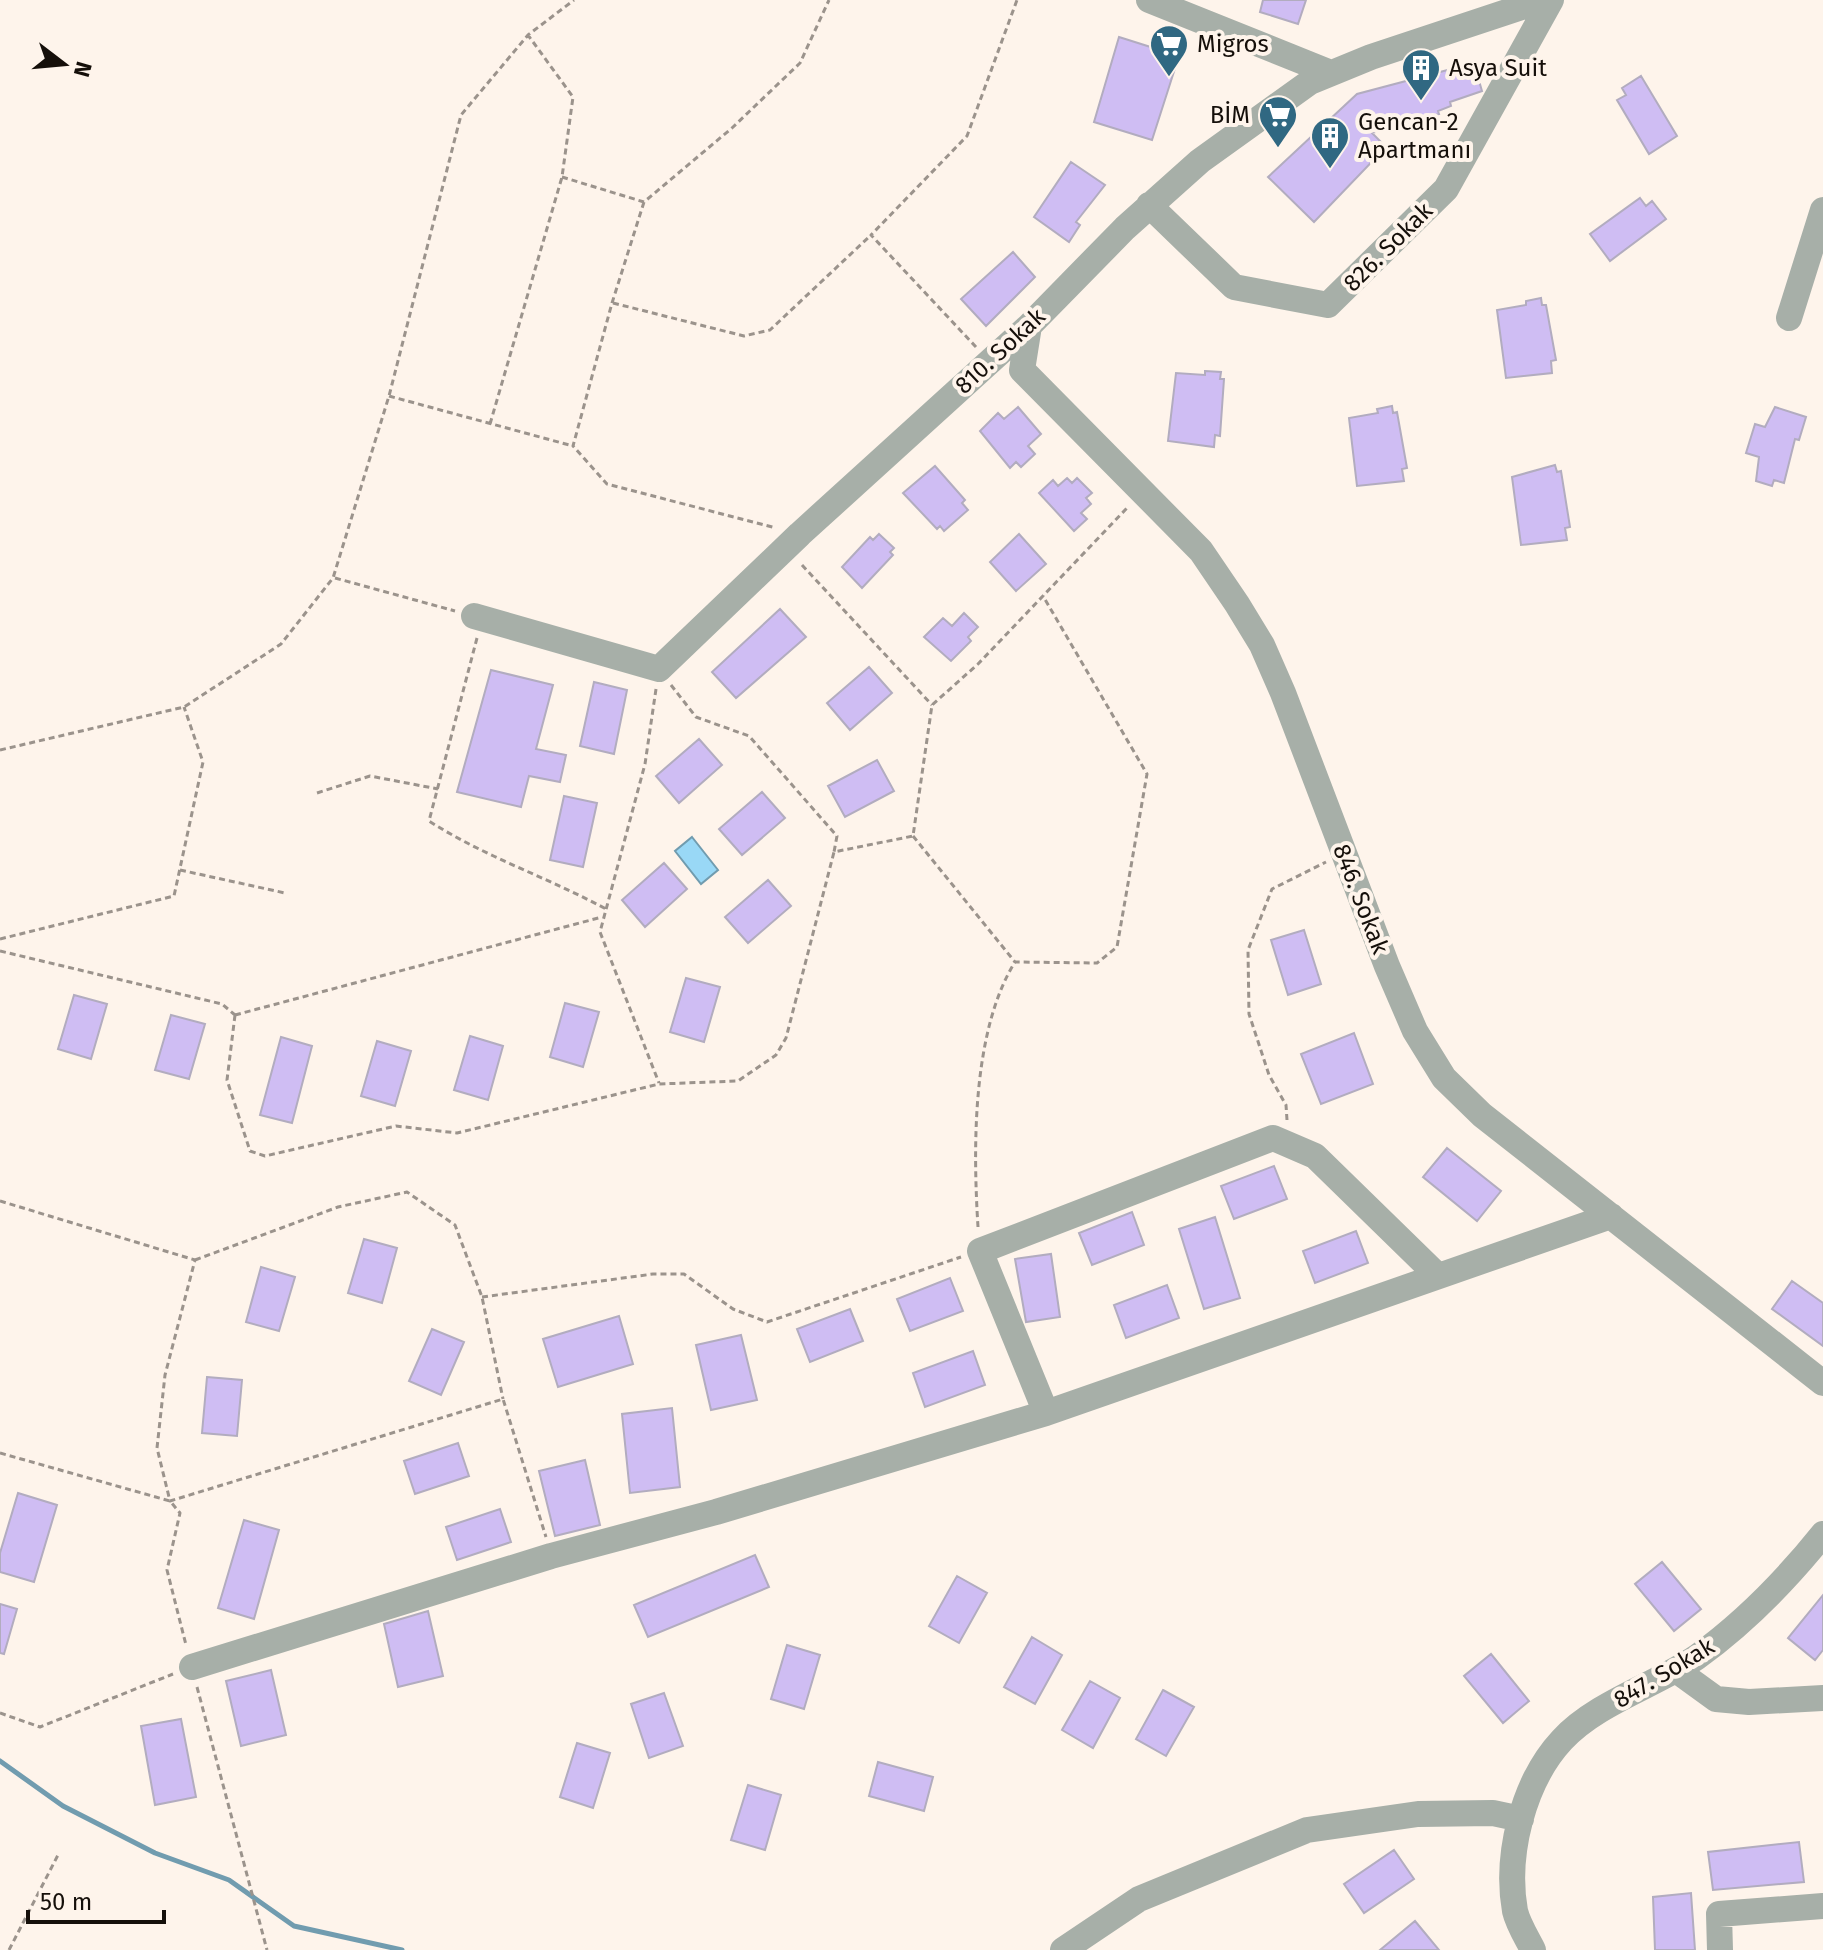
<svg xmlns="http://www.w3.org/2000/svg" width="1823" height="1950" font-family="'Fira Sans',sans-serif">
	<rect width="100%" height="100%" fill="#fef4eb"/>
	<!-- water -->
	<path fill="#99d8f6" stroke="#719caf" stroke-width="2" d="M692,837l26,33 -17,14 -26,-33z"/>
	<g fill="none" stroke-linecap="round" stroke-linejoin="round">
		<!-- stream -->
		<path stroke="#719caf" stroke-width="5" d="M0,1761l63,45 92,47 74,27 65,46 108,24"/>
	</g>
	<!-- building -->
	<path fill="#cfbdf3" stroke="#b2acbf" stroke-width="2" d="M1263,0h43l-8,24 -38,-12z
		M1119,37l60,19 -27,84 -58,-18z
		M1474,63l8,28 -32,11 1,4 -13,5 1,3 -67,19 14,14 -72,75 -46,-45 89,-83z
		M1641,76l36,60 -28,18 -32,-54 9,-5 -4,-7z
		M1071,162l34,23 -29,37 4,3 -11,17 -35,-25z
		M1640,198l6,8 6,-5 14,18 -56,42 -20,-27z
		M1013,252l22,25 -49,49 -25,-27z
		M1541,298l1,7h4l10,55 -5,1 1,12 -46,5 -9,-68 29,-5v-4z
		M1205,371l16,1 -1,7h4l-4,57 -5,-1 -1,12 -46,-6 8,-68 29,2z
		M1392,406l1,7 4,-1 10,56 -5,1 2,12 -47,5 -8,-68 29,-5 -1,-4z
		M1018,407l23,27 -13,12 7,8 -14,13 -5,-5 -6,6 -30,-37 18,-18 6,6z
		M1775,407l31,10 -7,23 -4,-1 -11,44 -10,-3 -2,6 -16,-5 3,-24 -13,-4 9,-29 10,3z
		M1555,465l2,7 4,-1 9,56 -5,1 2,12 -46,5 -9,-68z
		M935,466l30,34 -3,3 6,7 -24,21 -4,-5 -3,3 -34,-36z
		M1067,478l5,5 5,-5 15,15 -6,5 5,6 -10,9 6,6 -13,12 -35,-38 14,-13 5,6z
		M879,534l15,14 -4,4 3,3 -31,33 -20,-21 28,-30 3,3z
		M1019,534l27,30 -30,27 -26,-29z
		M780,609l26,28 -70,61 -24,-26z
		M964,613l14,14 -10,10 3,4 -20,20 -27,-24 19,-19 9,8z
		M869,667l23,26 -42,37 -23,-27z
		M491,670l62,15 -17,64 30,6 -6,27 -31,-6 -8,31 -64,-15z
		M594,682l33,8 -13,64 -34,-8z
		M699,739l23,26 -43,38 -23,-27z
		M877,760l17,31 -49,26 -17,-31z
		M762,792l23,26 -43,37 -23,-26z
		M564,796l33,7 -14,64 -33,-7z
		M664,863l23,26 -42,38 -23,-27z
		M768,880l23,26 -43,37 -23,-26z
		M1304,930l17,54 -33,11 -17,-55z
		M686,978l34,9 -16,55 -34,-10z
		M74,995l33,9 -16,55 -33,-10z
		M565,1003l34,9 -16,55 -33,-10z
		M171,1015l34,9 -16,55 -34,-9z
		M1354,1033l19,51 -52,20 -20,-50z
		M470,1036l33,10 -15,54 -34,-10z
		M281,1037l31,9 -20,77 -32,-8z
		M377,1041l34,10 -16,55 -34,-10z
		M1447,1148l54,43 -24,30 -54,-44z
		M1274,1166l13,33 -53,20 -13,-33z
		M1132,1212l12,33 -52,20 -13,-32z
		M1215,1217l25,81 -36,11 -25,-80z
		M1356,1231l12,32 -53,20 -12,-32z
		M364,1239l33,9 -15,55 -34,-10z
		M1051,1254l9,63 -34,5 -11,-63z
		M261,1267l34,10 -16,54 -33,-9z
		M950,1278l13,33 -53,20 -13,-32z
		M1792,1281l31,22v43l-51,-37z
		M1167,1285l12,33 -53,20 -12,-33z
		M850,1309l13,32 -53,21 -13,-33z
		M619,1316l14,48 -75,23 -15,-48z
		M432,1329l32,13 -23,53 -32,-14z
		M741,1335l16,65 -46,10 -15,-65z
		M973,1351l12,34 -60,22 -12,-34z
		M207,1377l35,3 -5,56 -35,-3z
		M672,1408l8,79 -50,6 -8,-79z
		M458,1443l11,33 -54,18 -11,-33z
		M585,1460l15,65 -45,11 -16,-65z
		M18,1493l39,12 -23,77 -34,-10v-19z
		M500,1509l11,33 -54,18 -11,-33z
		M244,1520l35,10 -25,89 -36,-11z
		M755,1555l14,32 -121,50 -14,-32z
		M1662,1562l39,47 -27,22 -39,-47z
		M957,1576l30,17 -28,50 -30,-17z
		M1823,1595v55l-8,10 -27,-22z
		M0,1604l17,5 -13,45 -4,-1z
		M428,1611l15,65 -45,11 -14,-63z
		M1032,1637l30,18 -27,49 -31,-17z
		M787,1645l33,10 -16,54 -33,-10z
		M1491,1654l38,47 -26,22 -39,-47z
		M271,1670l15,65 -45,11 -15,-65z
		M1090,1681l30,17 -27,50 -31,-18z
		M1163,1690l31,17 -28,49 -30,-17z
		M664,1693l19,53 -34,12 -18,-54z
		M181,1719l15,78 -41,8 -14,-79z
		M577,1743l33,10 -17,55 -33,-11z
		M878,1762l55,15 -9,34 -55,-15z
		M748,1785l33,10 -16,55 -34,-10z
		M1799,1842l5,40 -91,8 -5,-38z
		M1394,1850l20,29 -50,34 -20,-29z
		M1691,1893l4,57h-40l-2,-53z
		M1415,1921l24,29h-59z"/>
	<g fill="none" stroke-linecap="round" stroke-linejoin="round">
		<!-- path -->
		<path stroke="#9b938c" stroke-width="3" stroke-dasharray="6 4" stroke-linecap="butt" d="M562,177l82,25 88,-74 68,-65 29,-63
			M644,202l-32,101 -39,143 34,38 169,44
			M613,303l131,33 26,-6 101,-95
			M976,347l-105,-112 96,-99 50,-136
			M389,396l184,50
			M490,424l72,-247 11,-80 -45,-62
			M802,565l130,140
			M335,578l120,33
			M477,638l-48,183c56,36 118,56 177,88
			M671,685l25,32 53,19 88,100 -3,16 79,-16 19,-131 46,-41 149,-156
			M656,689l-11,75 -45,168 59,151
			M0,750l184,-43 97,-63 52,-66 56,-182 72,-281 67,-80 46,-35
			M317,793l53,-17 68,13
			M913,836l102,126
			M180,870l105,23
			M0,939l174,-43 29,-134 -19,-55
			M0,951l222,53 13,11
			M235,1015l-8,65 23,71 15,5 131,-30 61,7 202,-49 79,-3 38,-26 10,-17 48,-186
			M235,1015l367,-98
			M1287,1120l-1,-15 -17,-30 -20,-61 -1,-64 24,-61 54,-27
			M0,1201l195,59 -30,115 -8,73 13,53 333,-102 43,138
			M978,1227c-5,-79 -6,-196 37,-265l82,1 20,-16 30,-173 -104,-178
			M195,1260l143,-53 69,-15 48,33 27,72 21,102
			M482,1297l171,-23h31l49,35 34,13 194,-65
			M0,1453l170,48 10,12 -13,57 19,75
			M197,1687l70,263
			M0,1713l40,14 133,-53
			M9,1950l49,-95"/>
		<!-- minor -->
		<path stroke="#a7afa8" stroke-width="26" d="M1149,0l182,73
			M1149,205l85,82 94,18 118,-116 105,-189
			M1789,318l34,-108
			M1029,326l-7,44 179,181 36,53 25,41 21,48 104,273 28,65 29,47 38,37 341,268
			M474,616l185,53 141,-135 229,-208 96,-98 75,-67 110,-79 61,-25 172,-57
			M1438,1276l-123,-120 -42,-18 -293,113 66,162 565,-197
			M192,1667l359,-111 165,-44 330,-99
			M1676,1670l40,29 33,3 74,-4
			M1063,1950l76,-51 168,-69 111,-16 75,-1 28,6
			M1533,1950c-6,-12 -15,-26 -18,-39 -10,-56 8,-129 47,-171 34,-37 94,-55 135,-83 47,-34 90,-78 126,-123
			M1720,1950l-1,-36 104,-8"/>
	</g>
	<!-- icons -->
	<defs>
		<g id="supermarket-pin" transform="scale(2)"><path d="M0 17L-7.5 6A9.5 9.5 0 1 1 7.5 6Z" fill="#306882" stroke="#fef4eb"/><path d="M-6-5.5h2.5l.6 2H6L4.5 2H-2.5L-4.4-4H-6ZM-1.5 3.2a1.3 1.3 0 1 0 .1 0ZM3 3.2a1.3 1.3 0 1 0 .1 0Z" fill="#fff"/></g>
		<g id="building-pin" transform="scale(2)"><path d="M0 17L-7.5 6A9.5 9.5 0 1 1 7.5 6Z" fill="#306882" stroke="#fef4eb"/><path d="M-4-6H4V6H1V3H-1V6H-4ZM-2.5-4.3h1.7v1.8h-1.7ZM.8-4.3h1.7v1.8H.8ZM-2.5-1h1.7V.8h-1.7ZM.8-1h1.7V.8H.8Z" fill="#fff"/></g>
	</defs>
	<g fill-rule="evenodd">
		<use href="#supermarket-pin" x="1169" y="44"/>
		<use href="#building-pin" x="1421" y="68"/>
		<use href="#supermarket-pin" x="1278" y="115"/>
		<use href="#building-pin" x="1330" y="136"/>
	</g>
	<g text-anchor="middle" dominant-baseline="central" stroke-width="8" stroke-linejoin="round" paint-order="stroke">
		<!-- poi labels -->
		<g font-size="24" fill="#150f0a" stroke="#fef4eb" text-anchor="start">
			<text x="1197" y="44">Migros</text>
			<text x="1449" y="68">Asya Suit</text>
			<text x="1250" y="115" text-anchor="end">BİM</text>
			<text x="1358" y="122">Gencan-2<tspan x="1358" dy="28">Apartmanı</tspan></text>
		</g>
		<!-- street labels -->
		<g font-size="24" fill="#150f0a" stroke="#fef4eb">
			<text transform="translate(1388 247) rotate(-45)">826. Sokak</text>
			<text transform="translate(1000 351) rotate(-43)">810. Sokak</text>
			<text transform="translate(1361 899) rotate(69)">846. Sokak</text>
			<text transform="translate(1664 1673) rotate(-31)">847. Sokak</text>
		</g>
	</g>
	<!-- north arrow -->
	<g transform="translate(64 64) rotate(106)" stroke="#fef4eb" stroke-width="6" paint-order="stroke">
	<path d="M0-6L14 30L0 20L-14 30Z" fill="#150f0a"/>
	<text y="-12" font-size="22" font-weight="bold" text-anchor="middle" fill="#150f0a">N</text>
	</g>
	<!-- scale -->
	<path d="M28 1910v12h136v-12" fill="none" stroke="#150f0a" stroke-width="4"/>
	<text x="40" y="1910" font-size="24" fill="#150f0a" stroke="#fef4eb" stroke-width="6" paint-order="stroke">50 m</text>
</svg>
